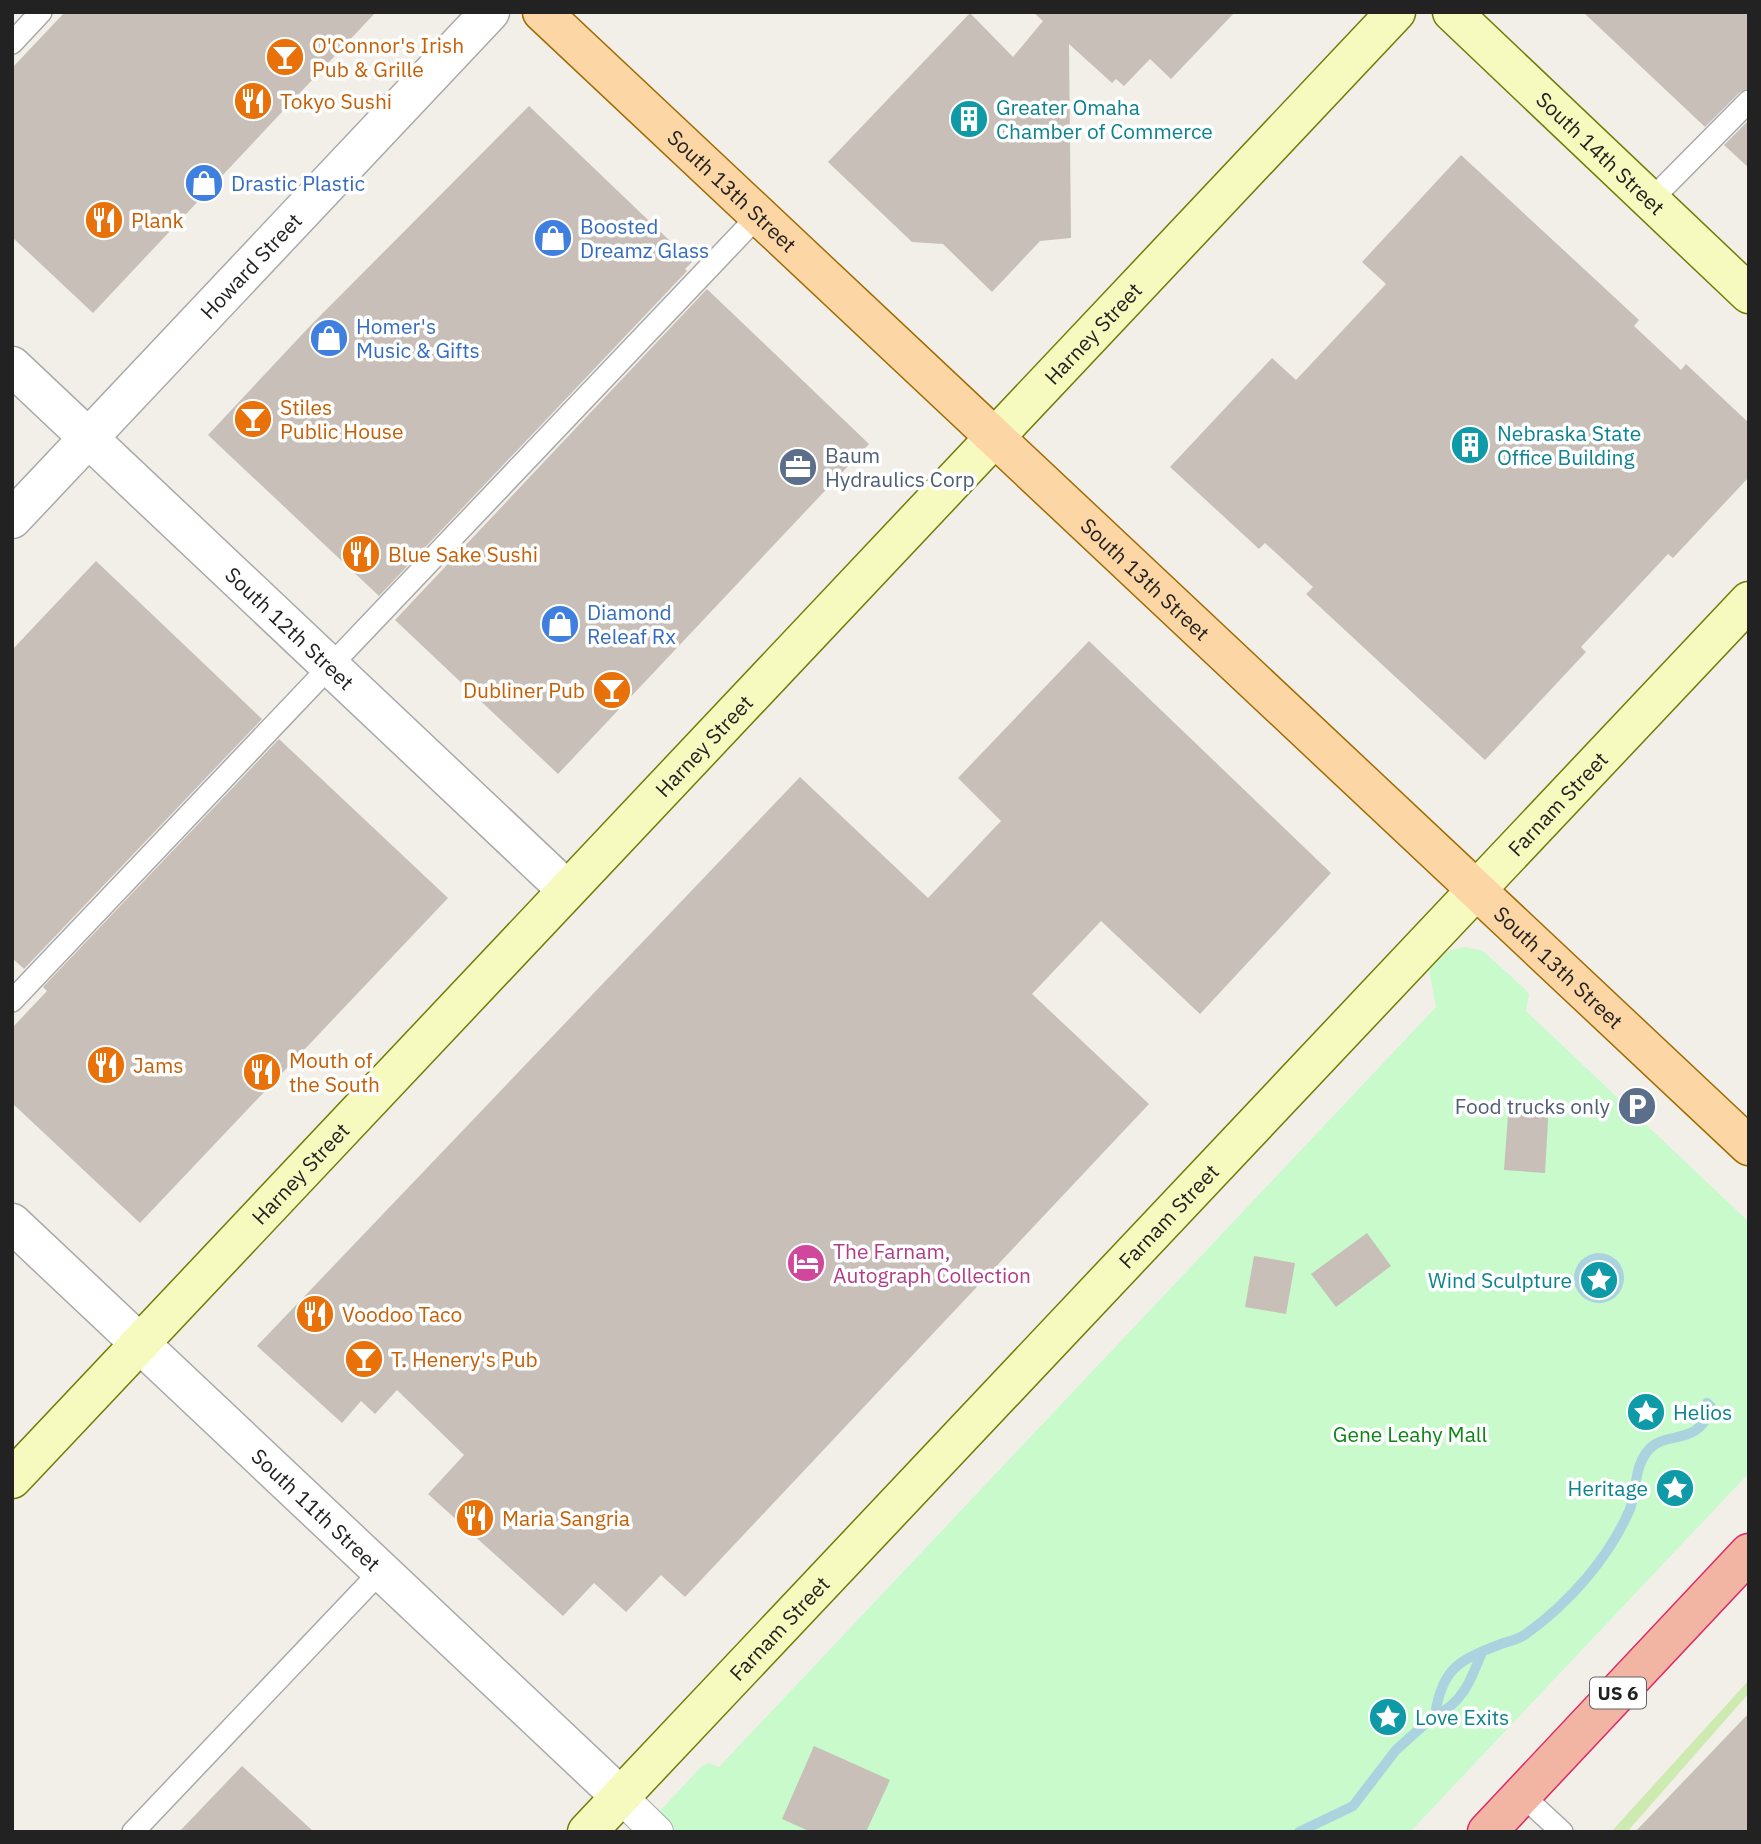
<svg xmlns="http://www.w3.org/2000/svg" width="1761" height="1844" font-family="'IBM Plex Sans',sans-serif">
	<rect width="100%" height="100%" fill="#f2efe9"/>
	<!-- grass -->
	<path fill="#cdebb0" d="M1749,1680v13l-122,139h-16z"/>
	<!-- park -->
	<path fill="#c8facc" d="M1465,947l18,4 43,39 3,4 -3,17 223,211v251l-339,359h-770l62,-66 7,-3 10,4 717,-760 -7,-37 19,-19z"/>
	<!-- water -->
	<path fill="#aad3df" d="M1574 1278a25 25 0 1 1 50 0a25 25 0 1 1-50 0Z"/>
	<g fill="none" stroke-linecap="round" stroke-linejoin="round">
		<!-- stream -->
		<path stroke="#aad3df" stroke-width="10" d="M1435,1715c28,-11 37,-38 47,-63
			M1299,1832l54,-26 43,-56 39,-35c7,-47 24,-55 66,-71 9,-3 18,-5 25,-10 43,-31 83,-76 104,-125 7,-19 4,-39 16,-56 19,-26 49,-3 66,-45l-5,-5"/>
	</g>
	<!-- building -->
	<path fill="#c7bfb8" d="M65,12h311l-283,301 -81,-76v-169z
		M1033,12h202l-64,67 -21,-20 -26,27 -8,-7 -4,4 -43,-39 2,194 -31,3 -48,51 -49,-48 -31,-2 -84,-80 142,-149 43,44 30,-36z
		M1583,12h166v76l-9,4 -35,35z
		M529,106l163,156 -7,7 2,2 -308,325 -171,-161 102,-109z
		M1749,120v48l-25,-23z
		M1461,155l178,165 -5,6 47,44 5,-6 63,59v54l-76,81 -5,-4 -87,93 5,5 -101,108 -179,-166 7,-7 -48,-44 -6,6 -89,-82 102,-109 24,22 90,-96 -24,-22z
		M707,289l162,155 -311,330 -163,-154z
		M96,561l166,158 -238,250 -12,-11v-308z
		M1089,641l242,232 -131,141 -99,-93 -69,73 117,110 -464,493 -24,-22 -35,37 -32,-29 -31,33 -135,-122 36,-39 -67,-65 -22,24 -14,-13 -19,22 -85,-77 543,-569 128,121 73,-77 -43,-43z
		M279,739l169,159 -308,325 -128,-120v-75l35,-37 -4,-4z
		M1509,1101l40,2 -4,70 -41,-3z
		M1367,1233l24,33 -55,41 -25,-33z
		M1254,1256l41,7 -9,51 -41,-7z
		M1749,1713v119h-114z
		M814,1746l76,34 -24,52h-55l-29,-13z
		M242,1766l72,66h-135z"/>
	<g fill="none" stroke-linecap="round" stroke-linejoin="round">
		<!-- service casing -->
		<g stroke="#a9a9a9" stroke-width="24">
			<path id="service" d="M12,43l29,-31
				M1651,200l98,-99
				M12,1001l746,-785
				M1522,1795l40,37
				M133,1832l248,-261"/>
		</g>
		<!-- pedestrian casing -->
		<g stroke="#a9a9a9" stroke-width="34">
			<path id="pedestrian" d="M620,1796l37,36"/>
		</g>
		<!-- minor casing -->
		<g stroke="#a9a9a9" stroke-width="41">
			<g id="minor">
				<path id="s1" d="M12,366l555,524"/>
				<path id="s2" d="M12,519l478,-507"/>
				<path id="s3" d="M12,1223l608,573"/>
			</g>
		</g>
		<!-- secondary casing -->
		<g stroke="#707d05" stroke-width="41">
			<g id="secondary">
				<path id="s4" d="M1452,12l297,282"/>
				<path id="s5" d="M12,1479l1384,-1467"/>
				<path id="s6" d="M587,1832l1162,-1231"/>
			</g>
		</g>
		<!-- primary casing -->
		<g stroke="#a06b00" stroke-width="41">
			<g id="primary">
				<path id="s7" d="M542,12l1207,1134"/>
			</g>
		</g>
		<!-- trunk casing -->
		<g stroke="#dc2a67" stroke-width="41">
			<path id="trunk" d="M1487,1832l262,-279"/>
		</g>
		<!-- service -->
		<use href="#service" stroke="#fff" stroke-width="21"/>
		<!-- pedestrian -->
		<use href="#pedestrian" stroke="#fff" stroke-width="32"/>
		<!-- minor -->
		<use href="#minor" stroke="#fff" stroke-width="38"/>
		<!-- secondary -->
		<use href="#secondary" stroke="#f7fabf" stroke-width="38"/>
		<!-- primary -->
		<use href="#primary" stroke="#fcd6a4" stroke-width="38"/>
		<!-- trunk -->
		<use href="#trunk" stroke="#f2b4a3" stroke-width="38"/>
	</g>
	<!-- icons -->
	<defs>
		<g id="bar-disc" transform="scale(2.0125)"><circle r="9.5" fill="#e8710a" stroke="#fff"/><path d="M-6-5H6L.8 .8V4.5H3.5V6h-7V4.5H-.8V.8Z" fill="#fff"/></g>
		<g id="restaurant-disc" transform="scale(2.0125)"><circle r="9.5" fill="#e8710a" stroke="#fff"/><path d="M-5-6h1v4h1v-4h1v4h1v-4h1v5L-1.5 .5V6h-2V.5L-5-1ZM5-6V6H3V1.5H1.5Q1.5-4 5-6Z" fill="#fff"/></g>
		<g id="building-disc" transform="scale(2.0125)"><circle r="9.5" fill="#0f9aa8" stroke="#fff"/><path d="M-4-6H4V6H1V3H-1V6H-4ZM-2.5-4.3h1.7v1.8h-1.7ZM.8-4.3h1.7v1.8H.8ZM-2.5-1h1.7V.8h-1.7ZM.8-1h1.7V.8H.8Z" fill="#fff"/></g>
		<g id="shop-disc" transform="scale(2.0125)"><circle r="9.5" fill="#3f7fe0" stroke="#fff"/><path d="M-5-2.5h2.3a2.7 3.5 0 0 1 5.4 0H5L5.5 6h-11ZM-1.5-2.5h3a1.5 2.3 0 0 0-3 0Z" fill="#fff"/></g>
		<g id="office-disc" transform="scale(2.0125)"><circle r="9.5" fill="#5c6f8a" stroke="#fff"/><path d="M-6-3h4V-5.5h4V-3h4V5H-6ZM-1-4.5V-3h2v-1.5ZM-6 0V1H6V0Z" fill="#fff"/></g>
		<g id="parking-disc" transform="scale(2.0125)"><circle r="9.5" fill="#5c6f8a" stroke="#fff"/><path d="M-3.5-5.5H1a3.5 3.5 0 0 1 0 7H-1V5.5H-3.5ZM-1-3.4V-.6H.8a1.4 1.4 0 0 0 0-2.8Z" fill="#fff"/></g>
		<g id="hotel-disc" transform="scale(2.0125)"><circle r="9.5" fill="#d1479c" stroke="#fff"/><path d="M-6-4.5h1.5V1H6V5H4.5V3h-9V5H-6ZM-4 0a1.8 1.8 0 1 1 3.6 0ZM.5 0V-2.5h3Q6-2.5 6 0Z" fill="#fff"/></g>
		<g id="sight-disc" transform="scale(2.0125)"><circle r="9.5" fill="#0f9aa8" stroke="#fff"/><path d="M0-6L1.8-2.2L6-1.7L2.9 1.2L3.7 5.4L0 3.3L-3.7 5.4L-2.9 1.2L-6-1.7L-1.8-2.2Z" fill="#fff"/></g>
	</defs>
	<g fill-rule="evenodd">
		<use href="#bar-disc" x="285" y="57"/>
		<use href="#restaurant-disc" x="253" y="101"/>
		<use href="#building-disc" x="969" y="119"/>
		<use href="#shop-disc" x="204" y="183"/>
		<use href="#restaurant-disc" x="104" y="220"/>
		<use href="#shop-disc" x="553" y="238"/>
		<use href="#shop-disc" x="329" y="338"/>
		<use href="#bar-disc" x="253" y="419"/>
		<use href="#building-disc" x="1470" y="445"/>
		<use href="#office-disc" x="798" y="467"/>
		<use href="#restaurant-disc" x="361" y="554"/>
		<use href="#shop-disc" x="560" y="624"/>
		<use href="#bar-disc" x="612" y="690"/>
		<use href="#restaurant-disc" x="106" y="1065"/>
		<use href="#restaurant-disc" x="262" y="1072"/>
		<use href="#parking-disc" x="1637" y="1106"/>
		<use href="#hotel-disc" x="806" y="1263"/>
		<use href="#sight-disc" x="1599" y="1280"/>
		<use href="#restaurant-disc" x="315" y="1314"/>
		<use href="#bar-disc" x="364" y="1359"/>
		<use href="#sight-disc" x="1646" y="1412"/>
		<use href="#sight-disc" x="1675" y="1488"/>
		<use href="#restaurant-disc" x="475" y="1518"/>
		<use href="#sight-disc" x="1388" y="1717"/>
	</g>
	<g text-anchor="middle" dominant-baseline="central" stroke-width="7" stroke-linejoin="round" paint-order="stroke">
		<!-- shield labels -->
		<rect fill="#fff" stroke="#646464" stroke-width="2" x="1590" y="1677.5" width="56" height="31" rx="5"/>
		<g font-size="19" font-weight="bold" fill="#222">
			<text x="1618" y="1693">US 6</text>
		</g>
		<!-- food labels -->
		<g font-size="21" fill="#c56008" stroke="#fff" text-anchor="start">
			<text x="312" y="45">O'Connor's Irish<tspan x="312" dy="24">Pub &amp; Grille</tspan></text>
			<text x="280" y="101">Tokyo Sushi</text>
			<text x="131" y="220">Plank</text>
			<text x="280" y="407">Stiles<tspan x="280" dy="24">Public House</tspan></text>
			<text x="388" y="554">Blue Sake Sushi</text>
			<text x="585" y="690" text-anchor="end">Dubliner Pub</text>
			<text x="289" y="1060">Mouth of<tspan x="289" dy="24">the South</tspan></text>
			<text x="133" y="1065">Jams</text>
			<text x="342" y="1314">Voodoo Taco</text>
			<text x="391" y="1359">T. Henery's Pub</text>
			<text x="502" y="1518">Maria Sangria</text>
		</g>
		<!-- culture labels -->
		<g font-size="21" fill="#0d838f" stroke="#fff" text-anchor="start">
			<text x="996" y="107">Greater Omaha<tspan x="996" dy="24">Chamber of Commerce</tspan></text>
			<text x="1497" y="433">Nebraska State<tspan x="1497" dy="24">Office Building</tspan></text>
			<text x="1572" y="1280" text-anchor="end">Wind Sculpture</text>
			<text x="1673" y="1412">Helios</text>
			<text x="1648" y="1488" text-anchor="end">Heritage</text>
			<text x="1415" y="1717">Love Exits</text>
		</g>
		<!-- street labels -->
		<g font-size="21" fill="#222" stroke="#fff">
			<text stroke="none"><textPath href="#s4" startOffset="205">South 14th Street</textPath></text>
			<text stroke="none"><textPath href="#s7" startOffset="261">South 13th Street</textPath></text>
			<text stroke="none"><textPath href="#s2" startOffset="348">Howard Street</textPath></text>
			<text stroke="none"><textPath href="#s5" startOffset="1575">Harney Street</textPath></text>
			<text stroke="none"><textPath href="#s7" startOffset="828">South 13th Street</textPath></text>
			<text stroke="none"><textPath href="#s1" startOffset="382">South 12th Street</textPath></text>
			<text stroke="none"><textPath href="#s5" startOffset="1008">Harney Street</textPath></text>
			<text stroke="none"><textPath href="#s6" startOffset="1414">Farnam Street</textPath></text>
			<text stroke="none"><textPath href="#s7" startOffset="1395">South 13th Street</textPath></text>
			<text stroke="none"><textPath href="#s5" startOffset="420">Harney Street</textPath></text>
			<text stroke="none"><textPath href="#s6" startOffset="847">Farnam Street</textPath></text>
			<text stroke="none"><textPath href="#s3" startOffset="418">South 11th Street</textPath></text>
			<text stroke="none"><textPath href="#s6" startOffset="280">Farnam Street</textPath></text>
		</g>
		<!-- shop labels -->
		<g font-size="21" fill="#366cbe" stroke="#fff" text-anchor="start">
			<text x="231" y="183">Drastic Plastic</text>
			<text x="580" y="226">Boosted<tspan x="580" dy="24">Dreamz Glass</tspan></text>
			<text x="356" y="326">Homer's<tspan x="356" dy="24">Music &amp; Gifts</tspan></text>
			<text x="587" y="612">Diamond<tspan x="587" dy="24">Releaf Rx</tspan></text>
		</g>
		<!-- service labels -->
		<g font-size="21" fill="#4e5e75" stroke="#fff" text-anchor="start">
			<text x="825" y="455">Baum<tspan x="825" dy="24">Hydraulics Corp</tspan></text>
			<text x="1610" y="1106" text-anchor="end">Food trucks only</text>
		</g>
		<!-- hotel labels -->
		<g font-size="21" fill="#b23c85" stroke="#fff" text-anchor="start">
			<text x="833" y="1251">The Farnam,<tspan x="833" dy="24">Autograph Collection</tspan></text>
		</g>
		<!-- park labels -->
		<g font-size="21" fill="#0c8416" stroke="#fff">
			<text x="1410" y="1434">Gene Leahy Mall</text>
		</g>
	</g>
	<!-- border -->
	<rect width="1761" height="1844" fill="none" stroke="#222222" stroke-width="28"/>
</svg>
